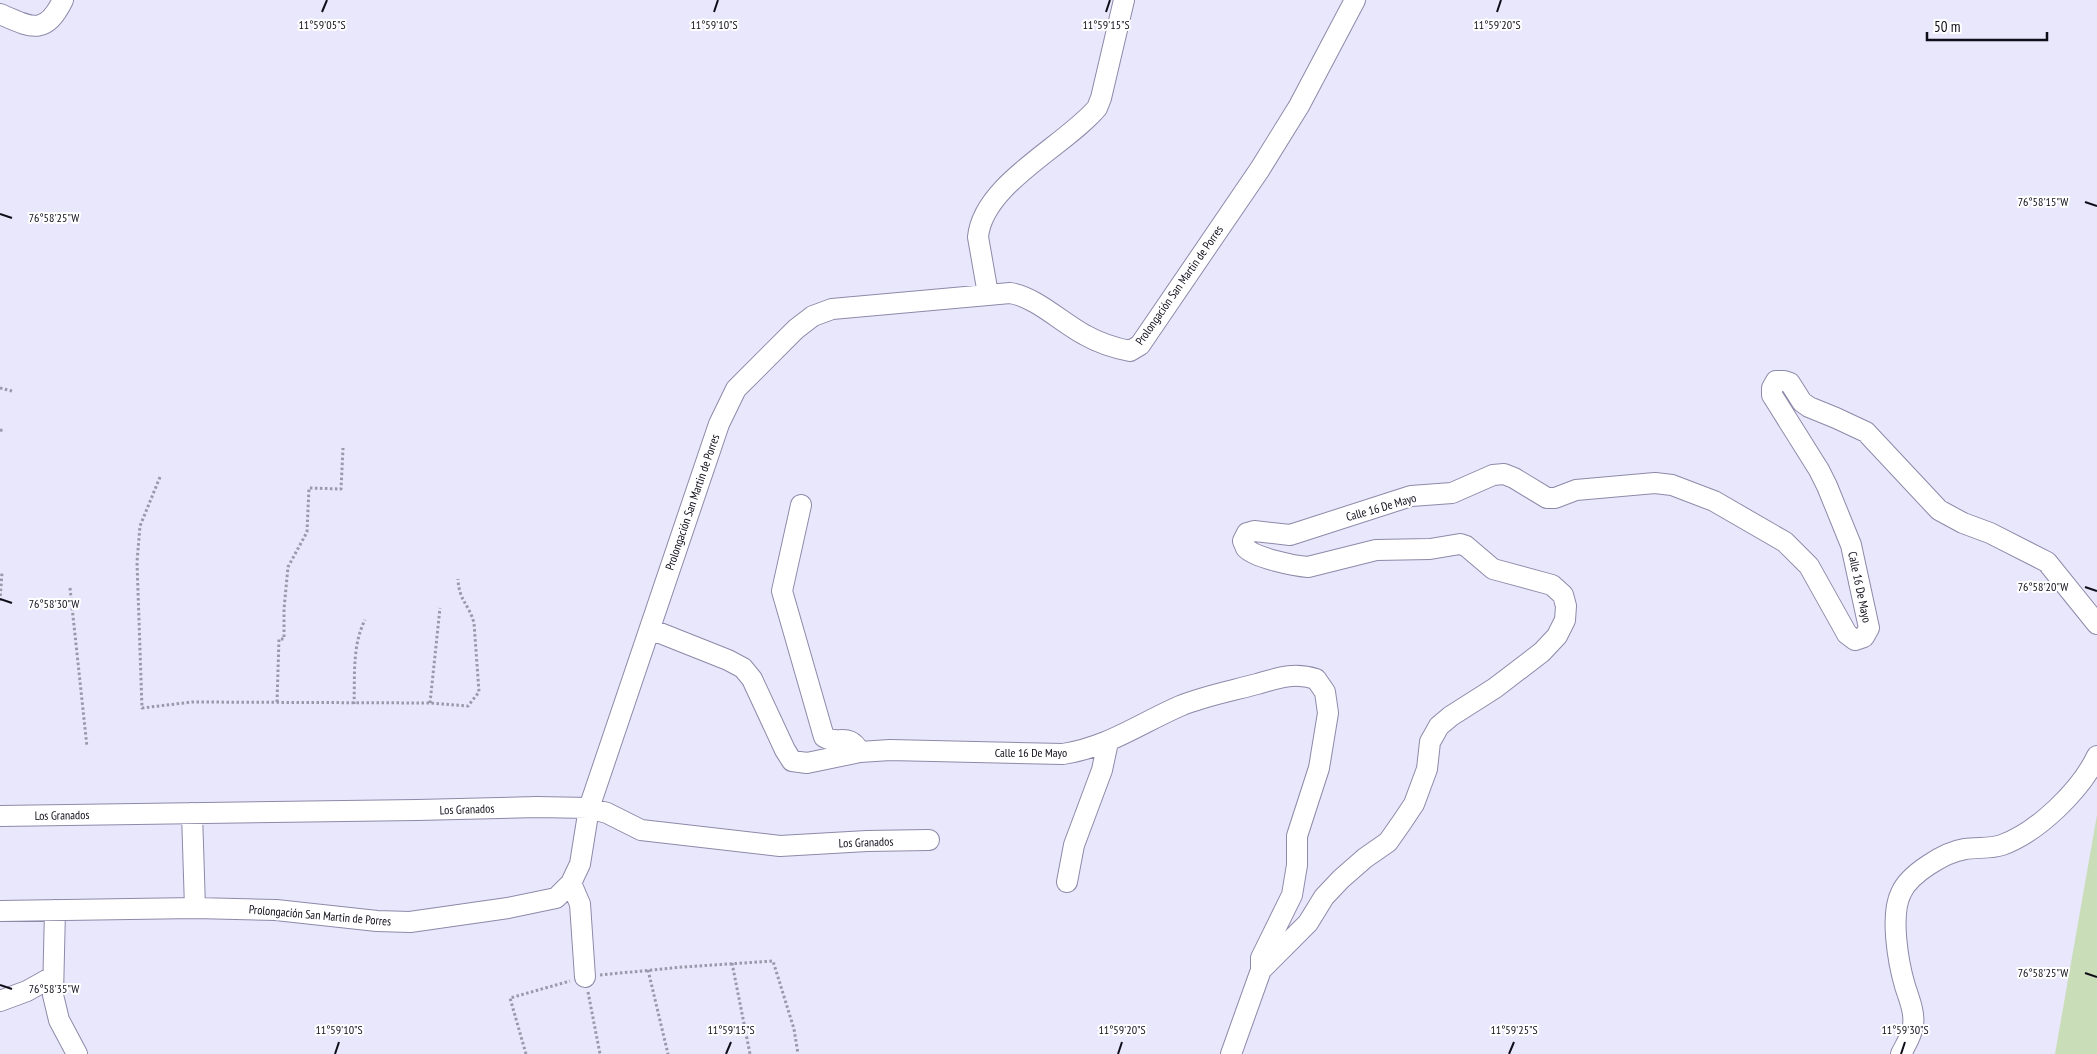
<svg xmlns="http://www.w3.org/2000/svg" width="2097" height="1054" font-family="'PT Sans Narrow',sans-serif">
	<rect width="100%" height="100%" fill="#e9e7fc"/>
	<!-- green -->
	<path fill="#c9deb8" d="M2097,815v239h-42z"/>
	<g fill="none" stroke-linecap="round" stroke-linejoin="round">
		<!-- minor casing -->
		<g stroke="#8d89a9" stroke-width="22">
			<path id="minor" d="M0,14c32,14 45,22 63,-14
				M988,294l-10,-57c5,-53 87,-91 119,-129l4,-10 23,-98
				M801,505l-19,86 42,146c15,9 24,-6 36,15
				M650,629l78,31 15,8 9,11 33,71 7,11 15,2 53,-11 30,-2 173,4c45,-7 76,-30 117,-48 24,-10 51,-15 77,-22 21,-6 37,-12 59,-5l9,13 3,21 -9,55 -22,68v29l-5,30 -31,63v12l-30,84
				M192,813l3,95
				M0,816l417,-6 120,-3 52,1 18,5 34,17 139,16 87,-5 62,-1
				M1067,882l7,-37 28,-75 6,-28
				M571,883l9,21 5,73
				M55,910l-2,85 6,25 18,34
				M0,911l195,-3 81,2 101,11 33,1 98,-14 48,-10 15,-15 9,-19 9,-56 130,-384 17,-35 60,-60 17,-13 19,-7 178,-16c26,4 52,30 75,42 14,8 30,13 45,16l10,-6 120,-176 39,-63 56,-106
				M1261,970l47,-47 16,-26 17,-18 24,-21 23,-16 14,-20 12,-18 13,-35 3,-27 9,-16 12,-10 44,-28 47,-36 15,-16 8,-16 1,-14 -3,-11 -11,-10 -59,-16 -27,-23 -6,-2 -30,5 -54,1 -68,17c-13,-1 -53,-9 -62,-19 0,0 -3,-7 -3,-7l4,-8 7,-2 36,4 121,-39 41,-3 41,-18 11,-1 10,4 33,20h8l21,-8 79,-7 17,2 42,16 71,41 24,24 38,68 8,6 9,-3 5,-9 -18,-83 -24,-59 -8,-16 -47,-75v-7l4,-7h8l6,2 12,19 7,5 27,11 30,14 73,78 24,13 27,10 57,29 50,62
				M0,1001l27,-10 25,-14
				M1901,1054c4,-8 11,-19 12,-28 2,-14 -4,-27 -8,-40 -7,-24 -15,-71 -4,-93 8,-19 44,-41 64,-44 12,-2 26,0 37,-4 36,-13 79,-55 95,-89"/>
		</g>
		<!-- path -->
		<path stroke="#9a98a9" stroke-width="3" stroke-dasharray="2.5 2.5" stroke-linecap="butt" d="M0,388l12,3
			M0,430l5,1
			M160,477l-20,49 -3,36 5,146 50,-6 238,1 38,3 11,-14 -5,-69c-5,-19 -15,-22 -16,-44
			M70,588l17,159
			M0,601l2,-29
			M277,702l2,-63h5v-30l4,-42 19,-35 2,-44 32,1 2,-41
			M430,703l10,-95
			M354,704c1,-27 -2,-59 11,-84
			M732,963l18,91
			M648,970l20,84
			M600,975l83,-8 90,-6 21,68 4,25
			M588,992l12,62
			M526,1054l-16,-56 60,-17"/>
		<!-- minor -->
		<use href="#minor" stroke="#fff" stroke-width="20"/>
	</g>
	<!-- ticks -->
	<path fill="none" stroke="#0f0d18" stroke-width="2" d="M322,12l5,-12M714,12l4,-12M1106,12l4,-12M1497,12l4,-12M2085,202l12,4M0,214l12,4M2085,587l12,4M0,599l12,4M2085,973l12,4M0,985l12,4M335,1054l4,-12M726,1054l5,-12M1118,1054l4,-12M1509,1054l5,-12M1901,1054l4,-12"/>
	<g text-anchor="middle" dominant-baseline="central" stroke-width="4" stroke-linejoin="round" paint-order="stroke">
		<!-- street labels -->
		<g font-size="12" fill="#0f0d18" stroke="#fff">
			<text transform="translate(1179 285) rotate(-55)">Prolongación San Martin de Porres</text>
			<text transform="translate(692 502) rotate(-71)">Prolongación San Martin de Porres</text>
			<text transform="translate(1381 507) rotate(-16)">Calle 16 De Mayo</text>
			<text transform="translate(1860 587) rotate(78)">Calle 16 De Mayo</text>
			<text x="1031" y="752">Calle 16 De Mayo</text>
			<text transform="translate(467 809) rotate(-2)">Los Granados</text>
			<text transform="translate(62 815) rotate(-1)">Los Granados</text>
			<text transform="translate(866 842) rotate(-2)">Los Granados</text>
			<text transform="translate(320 915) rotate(5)">Prolongación San Martin de Porres</text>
		</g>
	</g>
	<g font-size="12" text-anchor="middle" fill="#0f0d18" stroke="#fff" stroke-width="4" stroke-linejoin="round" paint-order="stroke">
		<text x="322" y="29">11°59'05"S</text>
		<text x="714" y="29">11°59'10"S</text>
		<text x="1106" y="29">11°59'15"S</text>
		<text x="1497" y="29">11°59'20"S</text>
		<text x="2043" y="206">76°58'15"W</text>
		<text x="54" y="222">76°58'25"W</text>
		<text x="2043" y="591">76°58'20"W</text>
		<text x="54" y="608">76°58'30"W</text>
		<text x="2043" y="977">76°58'25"W</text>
		<text x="54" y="993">76°58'35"W</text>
		<text x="339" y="1034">11°59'10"S</text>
		<text x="731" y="1034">11°59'15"S</text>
		<text x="1122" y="1034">11°59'20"S</text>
		<text x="1514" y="1034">11°59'25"S</text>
		<text x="1905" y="1034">11°59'30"S</text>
	</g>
	<!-- scale -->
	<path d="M1927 32v8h120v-8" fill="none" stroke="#0f0d18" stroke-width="2.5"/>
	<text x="1934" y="32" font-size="15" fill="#0f0d18" stroke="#ffffff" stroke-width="4" paint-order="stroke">50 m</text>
</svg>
